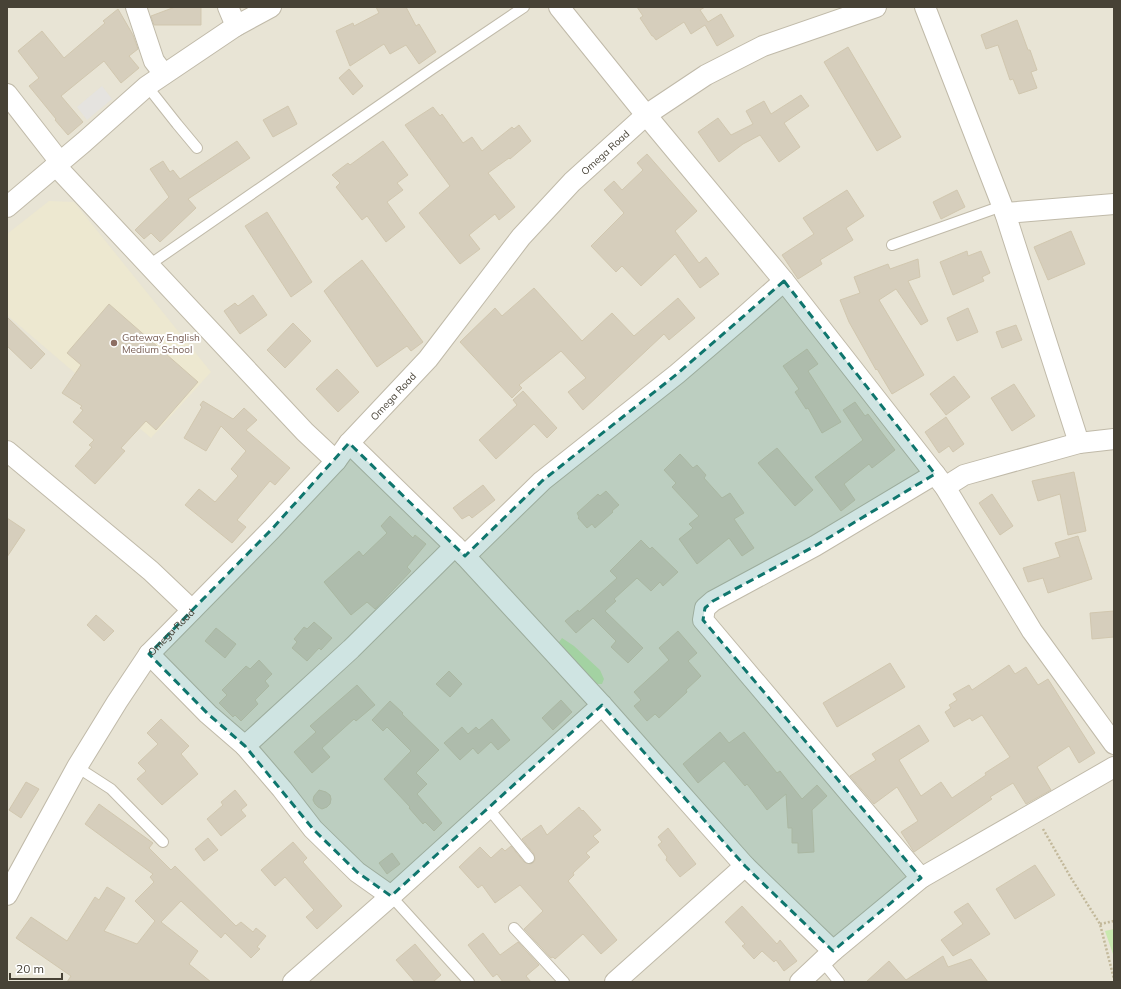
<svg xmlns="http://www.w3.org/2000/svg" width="1121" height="989" font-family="Mulish,sans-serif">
	<rect width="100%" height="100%" fill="#f4f1e7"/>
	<!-- residential -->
	<path fill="#e8e4d5" d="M7,7h1107v975h-1107z"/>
	<!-- education -->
	<path fill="#ede8d0" d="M49,201l25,1 137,170 -60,66 -144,-123v-81z"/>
	<!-- green -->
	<path fill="#c9e9af" d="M562,638l12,8 26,24 4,9 -2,5h-7l-38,-39z
		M1114,929v28l-9,-26z"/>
	<!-- parking -->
	<path fill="#e5e3df" d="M102,86l10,13 -25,21 -10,-13z"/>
	<!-- building -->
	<path fill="#d6cebc" stroke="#d1c7af" d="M175,7h26v18h-47l-3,-9z
		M376,7h30l10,19 3,-2 17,28 -17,12 -13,-19 -16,9 -6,-10 -34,22 -14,-35 17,-8 1,3 25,-13z
		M637,7h68l-5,3 8,12 13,-8 13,22 -17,10 -12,-21 -14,9 -7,-12 -28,18 -3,-4h-1l-12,-18 3,-2z
		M118,9l15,26 5,14 -9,7 10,12 -18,15 -17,-22 -43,35 22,26 -15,13 -13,-15 1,-1 -27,-33 10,-8 -21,-27 24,-20 22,27 41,-35 -2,-2z
		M1017,20l11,30h2l7,20 -6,2 6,16 -18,6 -6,-15 -3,1 -12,-35 -12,4 -5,-14z
		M848,47l53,90 -24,14 -53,-89z
		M349,69l14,17 -10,9 -14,-17z
		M801,95l8,11 -25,17 16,24 -21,15 -19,-27 -17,9 -24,18 -21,-30 20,-14 13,17 22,-11 -7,-13 18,-10 7,13z
		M288,106l9,18 -24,13 -10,-17z
		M433,107l7,9 2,-2 21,29 9,-6 10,14 30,-24 2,2 5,-4 12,16 -21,18 -1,-1 -21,15 27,34 -16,13 -4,-6 -26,21 11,14 -20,15 -41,-51 31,-27 -45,-61z
		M237,141l13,17 -62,41 8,9 -36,34 -9,-9 -7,6 -9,-9 34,-33 -19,-28 13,-8 7,11 3,-2 7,9z
		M383,141l25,34 -11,8 6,7 -16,12 18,25 -19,15 -19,-26 -5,4 -26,-33 4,-4 -8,-8 16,-12 2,2z
		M647,154l50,57 -22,20 24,32 7,-6 13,17 -19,14 -25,-34 -34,32 -19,-20 -6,6 -25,-26 33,-33 -20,-23 10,-9 8,9 21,-20 -6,-7z
		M847,190l17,26 -18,12 7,12 -33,20 2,4 -24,15 -16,-24 32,-21 -11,-16z
		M957,190l8,17 -24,12 -8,-17z
		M267,212l45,70 -21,15 -46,-71z
		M1071,231l14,33 -37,16 -14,-33z
		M967,251l1,5 13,-5 9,22 -8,4 2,4 -31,14 -13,-33z
		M918,259l2,18 -12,4 20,40 -7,4 -25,-36 -17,11 45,75 -32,19 -15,-25 -1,1 -27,-48 -9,-22 20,-7 -6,-16 34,-13 2,5z
		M362,260l61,82 -12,9 -4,-5 -30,21 -53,-76 11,-10z
		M534,288l48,53 30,-28 22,23 44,-38 17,20 -26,22 -5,-6 -81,76 -15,-18 18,-14 -25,-27 -42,34 3,3 -10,10 -52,-56 35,-34 7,8z
		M253,295l14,20 -27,19 -16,-23 11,-8 3,3z
		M109,304l89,78 -42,48 -10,-9 -25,27 4,3 -30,33 -20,-18 17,-19 -3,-2 5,-5 -21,-18 10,-12 -3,-2 2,-2 -20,-13 19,-28 -14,-12z
		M968,308l10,24 -21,9 -10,-23z
		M7,317l38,37 -14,15 -24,-23z
		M293,323l18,18 -26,27 -18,-18z
		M1016,325l6,15 -20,8 -6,-16z
		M807,349l11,15 -10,7 33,51 -19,11 -14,-25 -2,1 -11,-17 4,-3 -16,-23z
		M337,369l22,23 -21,20 -22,-23z
		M954,376l16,21 -24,18 -16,-21z
		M1014,384l21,32 -23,15 -21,-33z
		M523,391l34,37 -10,10 -13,-14 -38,35 -17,-19 38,-35 -4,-5z
		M203,401l30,18 11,-11 13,12 -11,10 44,38 -15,17 -5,-4 -33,39 9,7 -14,16 -47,-38 14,-16 16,13 23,-26 -7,-7 15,-18 -25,-25 -15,25 -22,-13 18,-31 -2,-2z
		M855,402l10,14 3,-2 27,36 -23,18 -3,-4 -25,20 11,16 -14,11 -26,-34 48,-37 -20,-30z
		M946,417l18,27 -11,8 -4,-6 -10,7 -14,-21z
		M777,448l36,42 -18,16 -37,-43z
		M680,454l13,14 4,-3 9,10 -2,3 18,20 8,-5 14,20 -10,6 20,29 -12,8 -13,-18 -32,26 -18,-25 14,-11 -4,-4 10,-8 -27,-29 4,-4 -12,-13z
		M1074,472l12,59 -18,4 -8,-41 -22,7 -6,-20z
		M483,485l12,15 -23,18 -3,-3 -7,4 -9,-11z
		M606,491l13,14 -7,6 1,1 -18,16 -3,-4 -5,4 -9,-10 1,-1 -2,-4 21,-19 2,2z
		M992,494l21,32 -13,9 -21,-32z
		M390,516l23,22 2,-3 11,9 -19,23 4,4 -36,38 -8,-7 -16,13 -27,-33 35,-31 4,5 24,-23 -6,-7z
		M7,518l18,12 -18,27z
		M1078,536l14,43 -44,14 -5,-15 -15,4 -5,-14 37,-11 -5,-14z
		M641,540l9,9 2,-2 26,25 -15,14 -3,-4 -9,9 -14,-13 -23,21 2,2 -11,10 38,37 -15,15 -17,-16 5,-6 -23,-23 -17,15 -11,-12 13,-11 1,2 38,-34 -7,-7z
		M1114,611v26l-22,2 -2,-26z
		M96,615l18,16 -10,10 -17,-16z
		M314,622l18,16 -11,12 -2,-2 -12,13 -15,-13 5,-6 -3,-3 10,-12 3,2z
		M216,628l20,16 -11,14 -20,-17z
		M678,631l19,22 -9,8 13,15 -15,14 1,2 -28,26 -4,-4 -8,7 -13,-15 7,-6 -7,-8 35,-32 -10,-12z
		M259,660l13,14 -7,7 4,5 -14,14 3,4 -17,17 -6,-6 -2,2 -14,-14 8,-8 -5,-5 24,-24 4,3z
		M890,663l15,24 -68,40 -14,-24z
		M1009,665l6,9 11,-7 12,18 10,-6 47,74 -16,10 -10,-17 -32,21 14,23 -25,14 -13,-21 -23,14 2,2 -78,53 -13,-20 17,-11 -21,-34 -23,17 -24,-28 26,-16 -4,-6 47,-29 10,16 -30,19 22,36 20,-14 11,16 34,-23 -1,-2 25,-16 -28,-42 -10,6 -2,-3 -16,9 -9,-15 6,-4 -2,-3 8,-5 -4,-6 16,-9 3,5z
		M449,671l13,13 -12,13 -14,-13z
		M357,685l18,20 -19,16 -2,-2 -32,29 8,9 -18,16 -18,-21 22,-20 -6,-6z
		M561,700l11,12 -19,18 -11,-12z
		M390,701l13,12 -1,1 37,36 -23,23 11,11 -10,10 25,29 -8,8 -9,-9 -2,2 -14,-16 1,-1 -26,-28 27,-28 -24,-24 -4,4 -11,-11z
		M161,719l28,27 -8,8 17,20 -36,31 -25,-26 9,-8 -8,-8 20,-19 -11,-11z
		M492,719l18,21 -12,10 -7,-8 -13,12 -5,-6 -13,12 -16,-17 18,-16 6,7 8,-7 3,3z
		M720,732l9,11 15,-11 33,41 3,-2 22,28 15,-14 10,11 -15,14 2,42 -16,1v-10h-6v-15h-4l-2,-34 -19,16 -20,-26 -2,2 -21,-25 -26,22 -15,-19z
		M26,782l13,7 -18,29 -12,-8z
		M235,790l12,15 -6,5 5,6 -25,20 -14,-17 16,-14 -2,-3z
		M319,790l7,2 4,3 1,4 -1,5 -3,3 -5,2 -4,-2 -3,-3 -2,-4 1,-4z
		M99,804l54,39 -4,5 22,22 4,-4 61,60 5,-4 12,10 3,-4 10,8 -9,11 3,2 -9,9 -26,-25 -4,5 -40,-37 -20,21 37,29 -9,13 22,18h-144l4,-6 -55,-38 15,-21 36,24 28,-44 4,3 8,-13 18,11 -21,33 33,13 18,-23 -20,-20 19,-19 -4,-5 3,-3 -68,-50z
		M579,807l3,4 1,-1 18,20 -8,6 6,6 -13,11 4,4 -17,16 1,2 -6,6 49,59 -16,14 -18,-20 -28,25 -2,-2 -2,1 -27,-29 19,-18 -23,-26 -25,18 -13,-18 -4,3 -19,-21 21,-20 11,11 11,-10 3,3 6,-5 13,16 6,2 3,-1 2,-3 -1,-6 -12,-15 19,-14 6,10z
		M668,828l28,36 -16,13 -14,-17 1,-3 -9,-12 4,-3 -4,-5z
		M208,838l10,12 -14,11 -9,-12z
		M293,842l14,16 -4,4 39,44 -25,23 -11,-12 8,-7 -29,-33 -10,9 -14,-16z
		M392,853l8,11 -13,10 -8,-11z
		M1035,865l20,30 -40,24 -19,-30z
		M968,903l22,31 -37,22 -12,-16 22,-16 -9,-12z
		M742,906l35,38 3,-4 17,21 -13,10 -8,-11 -2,2 -12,-11 -8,8 -12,-13 3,-2 -20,-22z
		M483,933l17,22 18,-13 21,23 -13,11 5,6h-28l-6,-8 -4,3 -25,-32z
		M415,944l26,31 -8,7h-18l-19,-22z
		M943,956l5,11 23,-8 17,23h-122l23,-21 17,19z"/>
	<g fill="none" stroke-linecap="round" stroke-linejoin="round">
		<!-- lane casing -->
		<g stroke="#c0baa9" stroke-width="12">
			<path id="lane" d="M147,86l30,38 20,24
				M892,245l110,-39
				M149,265l283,-196 92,-62
				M77,767l34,22 52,53
				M488,808l41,50
				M391,896l78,86
				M514,928l50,54
				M822,961l17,21"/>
		</g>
		<!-- street casing -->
		<g stroke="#c0baa9" stroke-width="22">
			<g id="street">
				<path d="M136,7l18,54 10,13"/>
				<path d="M228,7l8,19"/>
				<path d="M559,7l87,108 138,166 161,206 87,144 82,113"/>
				<path d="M925,7l80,206 74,230"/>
				<path d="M7,94l53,68"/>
				<path d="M55,165l250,267 31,29"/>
				<path d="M7,207l77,-65 63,-56 89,-60 35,-19"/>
				<path d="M1005,213l109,-9"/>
				<path d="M349,443l116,113 137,149 143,161 88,85"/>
				<path d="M7,451l144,120 41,39"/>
				<path d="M945,487l19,-12 115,-32 35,-4"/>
				<path d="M465,556l77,-75 135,-107 63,-54 44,-39"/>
				<path d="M149,654l59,60 37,32"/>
				<path d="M921,878l-218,-258 2,-12 8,-7 102,-55 120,-72"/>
				<path id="s1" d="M7,895l70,-128 40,-65 32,-48 123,-125 64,-68 13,-18 79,-84 93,-122 51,-55 74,-67 60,-40 57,-29 113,-39"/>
				<path d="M391,896l-34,-24 -44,-43 -31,-40 -37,-43 106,-97 104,-103"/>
				<path d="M293,982l98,-86 211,-191"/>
				<path d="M615,982l130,-116"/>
				<path d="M800,982l33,-31 88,-73 193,-111"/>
			</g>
		</g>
		<!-- path -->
		<path stroke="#c2b89a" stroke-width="2.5" stroke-dasharray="2 2" stroke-linecap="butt" d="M1043,829l28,49 29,46 14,55
			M1100,924l14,-3"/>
		<!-- lane -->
		<use href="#lane" stroke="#fff" stroke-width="10"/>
		<!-- street -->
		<use href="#street" stroke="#fff" stroke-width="20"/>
	</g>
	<!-- marked area -->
	<path fill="#0f766e" fill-opacity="0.2" stroke="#0f766e" stroke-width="3" stroke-dasharray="8 5" stroke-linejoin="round" d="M784,281l151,193 -120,72 -102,55 -8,7 -2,12 218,258 -88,73 -88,-85 -143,-161 -211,191 -34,-24 -44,-43 -68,-83 -37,-32 -59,-60 123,-125 77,-86 116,113 77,-75 135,-107z"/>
	<!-- markers -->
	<circle fill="#8d6e63" stroke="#fff" stroke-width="1.5" cx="114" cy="343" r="4"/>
	<g text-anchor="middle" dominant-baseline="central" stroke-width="4" stroke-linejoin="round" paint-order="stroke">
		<!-- street labels -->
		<g font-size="10" fill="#474236" stroke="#fff">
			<text stroke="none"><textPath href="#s1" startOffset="959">Omega Road</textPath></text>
			<text stroke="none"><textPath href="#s1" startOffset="635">Omega Road</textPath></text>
			<text stroke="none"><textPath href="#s1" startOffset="311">Omega Road</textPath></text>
		</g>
		<!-- education labels -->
		<g font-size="10" fill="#785e54" stroke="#fff" text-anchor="start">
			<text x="122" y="337">Gateway English<tspan x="122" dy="12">Medium School</tspan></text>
		</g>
	</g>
	<!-- border -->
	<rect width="1121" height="989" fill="none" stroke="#474236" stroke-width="16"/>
	<!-- scale -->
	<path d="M10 973v6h52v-6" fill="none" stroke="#474236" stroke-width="2"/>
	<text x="16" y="973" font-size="12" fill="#474236" stroke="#ffffff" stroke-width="3" paint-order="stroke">20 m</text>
</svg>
